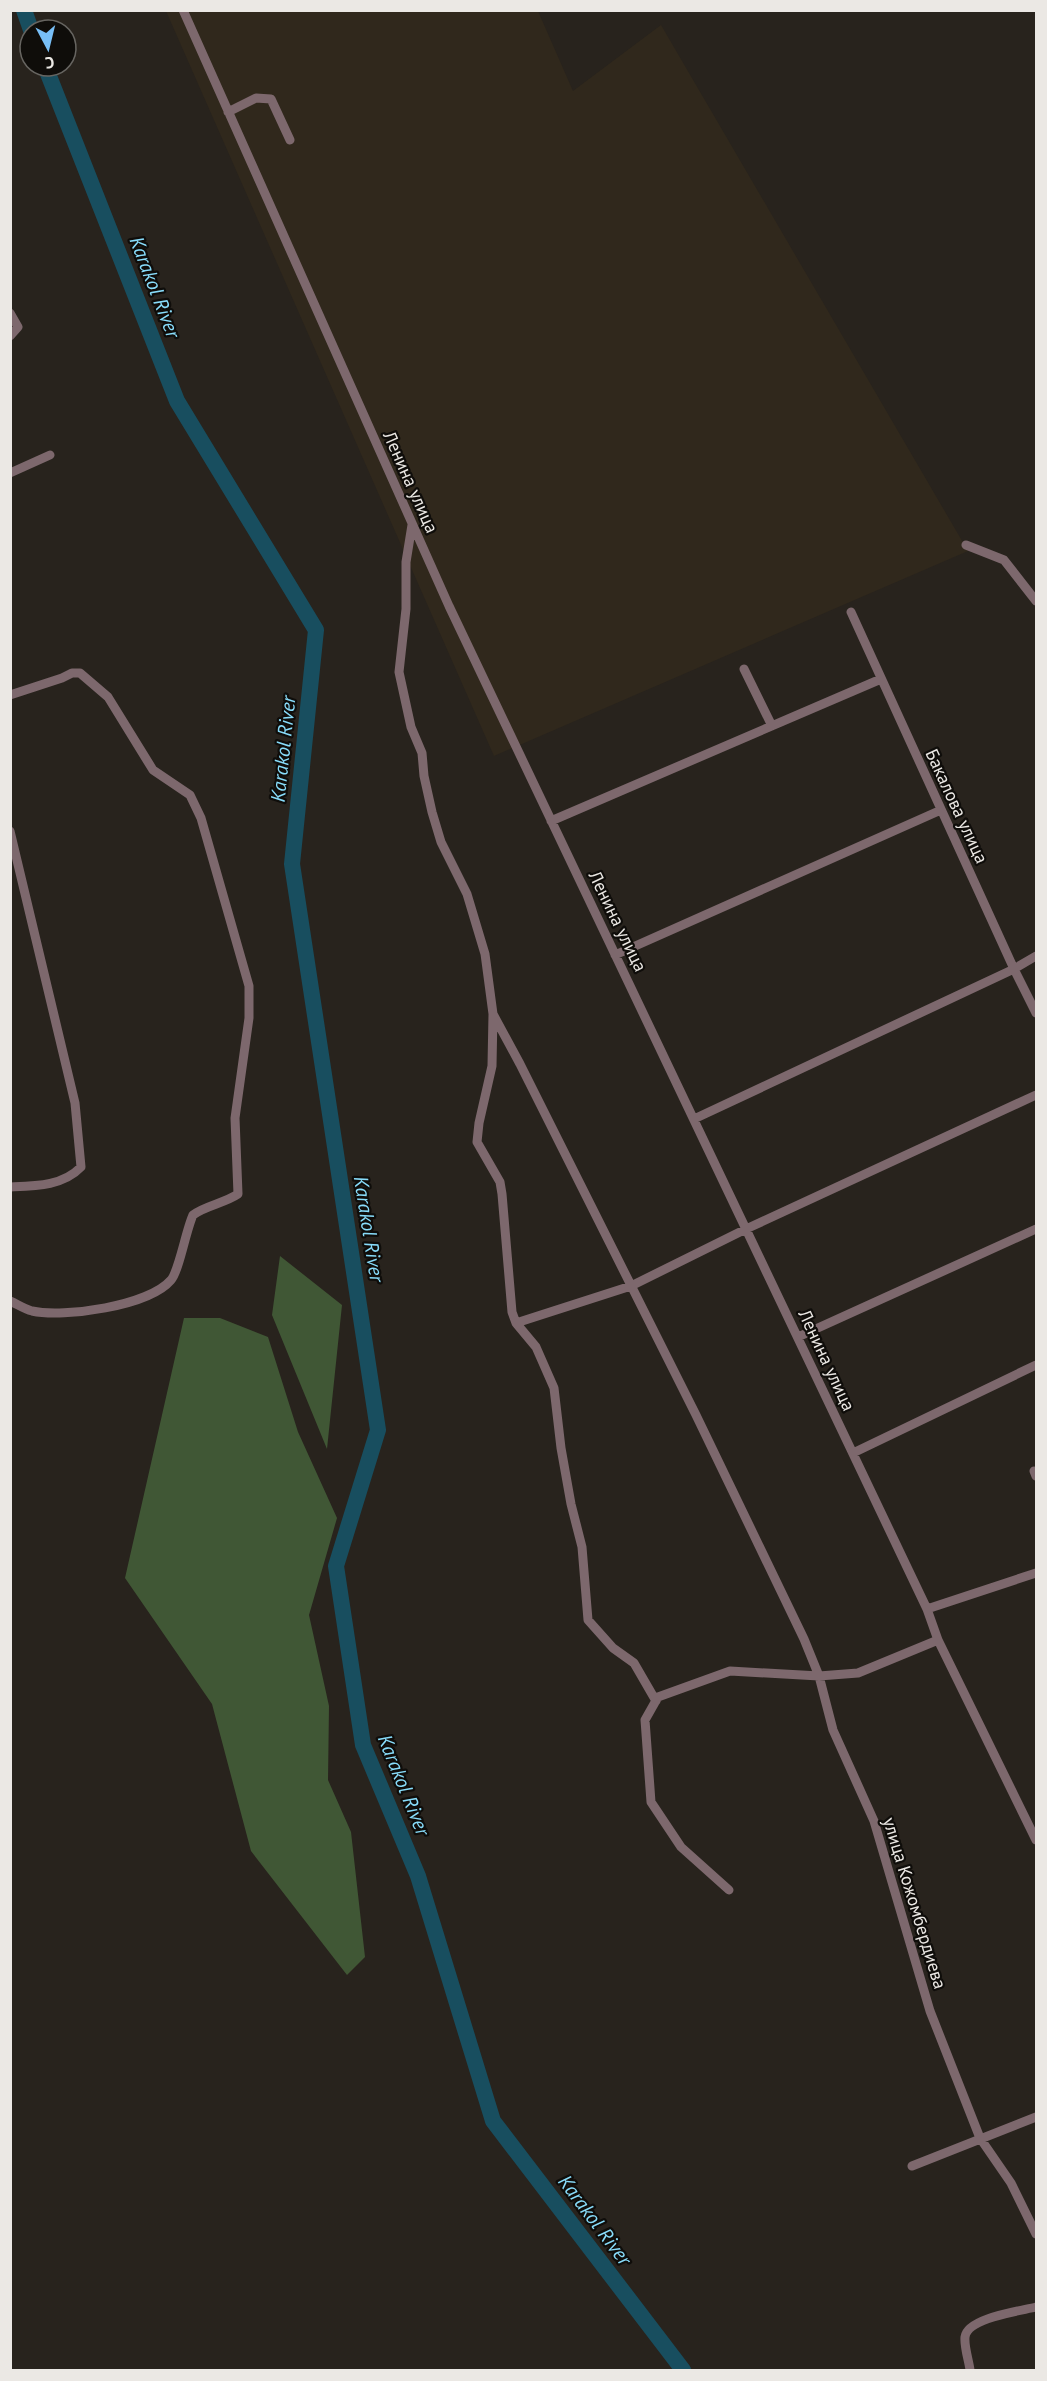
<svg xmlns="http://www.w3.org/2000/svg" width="1047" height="2381" font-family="'PT Sans',sans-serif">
	<rect width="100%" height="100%" fill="#28231d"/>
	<!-- built -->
	<path fill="#30281c" d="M166,11h372l35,80 88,-66 307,526 -474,205z"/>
	<!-- forest -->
	<path fill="#405735" d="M280,1256l62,49 -15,144 -55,-134z
		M184,1318h36l48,19 30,95 39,86 -28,97 20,91 -1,74 23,52 14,125 -18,18 -96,-124 -39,-147 -87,-126z"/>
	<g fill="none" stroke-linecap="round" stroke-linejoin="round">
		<!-- river -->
		<path stroke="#184e5f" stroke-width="16" d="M24,10l7,20
			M45,66l132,335 139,229 -24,234 86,566 -42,136 27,179 55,131 75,245 190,249"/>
		<!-- minor -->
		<path stroke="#7d686d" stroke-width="9" d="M183,10l266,596 478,1003 11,31 98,200
			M228,112l28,-14 15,1 19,41
			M10,313l8,14 -8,9
			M10,473l40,-18
			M412,525l-6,37v47l-7,63 12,55 11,26 2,23 8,36 9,30 26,52 18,60 8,60 -1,52 -13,57 -2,19 23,40 2,12 10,118 4,11 20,24 18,41 7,60 10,56 11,43 6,73 25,28 21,15 22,38
			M966,545l38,15 32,41
			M851,612l163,357 22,44
			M744,669l28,57
			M10,695l52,-17 10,-5h8l28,24 45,73 37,25 11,23 48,168v32l-14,100 3,76c-13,9 -34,12 -45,21 -7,15 -14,56 -22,65 -22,26 -107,38 -139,31 -8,-2 -15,-7 -22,-10
			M551,821l330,-142
			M10,831l65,272 6,64c-18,19 -46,19 -71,20
			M615,955l326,-145
			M493,1014l27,50 176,351 108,224 15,37 14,54 41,91 56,190 50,127 31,45 25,51
			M694,1119l320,-150 22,-13
			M516,1323l115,-37 115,-57 290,-134
			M798,1337l238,-108
			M853,1453l183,-88
			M1034,1471l2,5
			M927,1609l109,-36
			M729,1890l-48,-43 -30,-45 -6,-82 13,-23 72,-26 89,5 39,-3 80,-33
			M912,2166l124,-49
			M970,2370c-1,-9 -6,-23 -5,-33 2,-19 55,-26 71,-30"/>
	</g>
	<g text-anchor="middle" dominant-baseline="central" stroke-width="4.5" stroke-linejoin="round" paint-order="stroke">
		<!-- street labels -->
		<g font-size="18" fill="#ebe8e4" stroke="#0f0d0a">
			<text transform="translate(411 482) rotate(66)">Ленина улица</text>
			<text transform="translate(957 806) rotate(65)">Бакалова улица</text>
			<text transform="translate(618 921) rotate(64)">Ленина улица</text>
			<text transform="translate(827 1360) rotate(65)">Ленина улица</text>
			<text transform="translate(915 1903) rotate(73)">улица Кожомбердиева</text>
		</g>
		<!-- water labels -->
		<g font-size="20" font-style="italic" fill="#88dcfa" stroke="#0f0d0a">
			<text transform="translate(155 287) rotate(69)">Karakol River</text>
			<text transform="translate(283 749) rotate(-84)">Karakol River</text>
			<text transform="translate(369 1229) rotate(81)">Karakol River</text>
			<text transform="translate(404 1785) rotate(68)">Karakol River</text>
			<text transform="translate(595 2220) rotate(53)">Karakol River</text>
		</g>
	</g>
	<!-- border -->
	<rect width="1047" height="2381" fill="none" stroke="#ebe8e4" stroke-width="24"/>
	<!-- north arrow -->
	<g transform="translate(48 48) rotate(173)"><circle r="28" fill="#0f0d0a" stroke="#676561" stroke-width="1.5"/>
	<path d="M0-4.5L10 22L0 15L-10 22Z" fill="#78bff7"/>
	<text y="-9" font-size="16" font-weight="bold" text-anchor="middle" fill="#ebe8e4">С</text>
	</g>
</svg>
